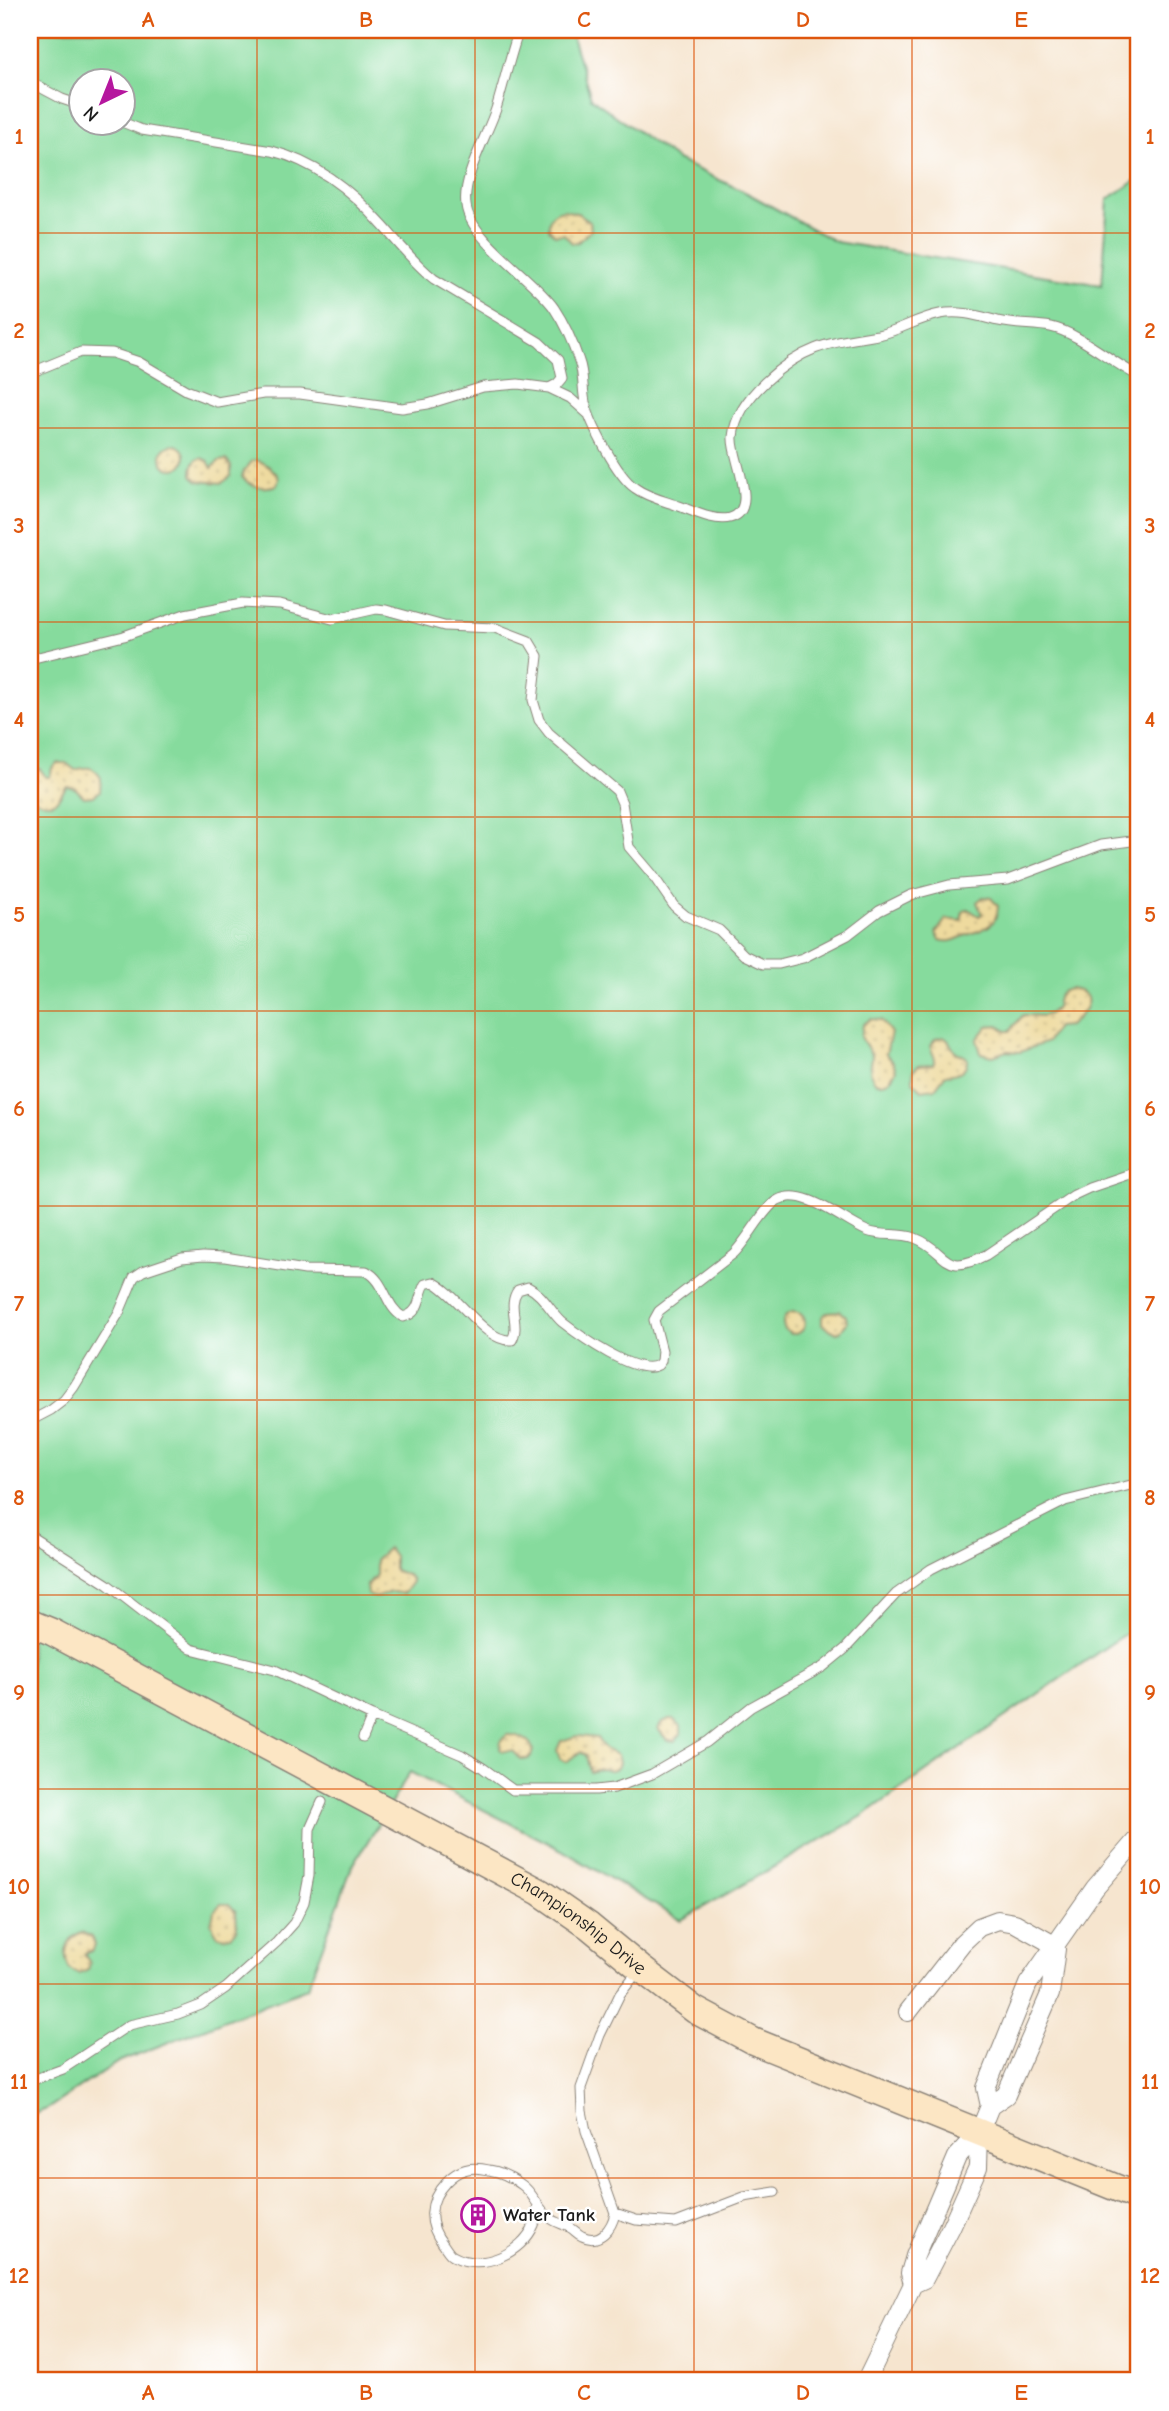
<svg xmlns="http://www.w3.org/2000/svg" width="1169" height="2411" font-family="'Comic Neue',sans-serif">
	<defs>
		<pattern id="sand-dots" width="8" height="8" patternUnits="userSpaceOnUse" patternTransform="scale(1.75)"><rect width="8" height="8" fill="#eeda9e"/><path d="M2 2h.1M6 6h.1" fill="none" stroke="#ccba88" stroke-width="1.8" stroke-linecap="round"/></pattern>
	</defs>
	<rect width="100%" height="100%" fill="#fff"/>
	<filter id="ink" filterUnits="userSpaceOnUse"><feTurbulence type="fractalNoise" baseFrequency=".0143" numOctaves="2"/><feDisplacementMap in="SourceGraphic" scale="14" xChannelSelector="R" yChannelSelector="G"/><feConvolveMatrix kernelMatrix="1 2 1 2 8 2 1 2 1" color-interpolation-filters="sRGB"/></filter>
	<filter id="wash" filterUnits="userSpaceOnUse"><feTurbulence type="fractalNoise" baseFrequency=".00686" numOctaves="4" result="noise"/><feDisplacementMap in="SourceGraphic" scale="28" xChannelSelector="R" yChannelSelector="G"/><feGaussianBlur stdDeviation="1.57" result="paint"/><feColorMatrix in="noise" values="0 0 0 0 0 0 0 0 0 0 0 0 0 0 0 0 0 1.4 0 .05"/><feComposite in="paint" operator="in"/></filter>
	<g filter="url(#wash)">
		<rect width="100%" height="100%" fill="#f6e5cf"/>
		<!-- green -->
		<path fill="#86db9d" stroke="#517c5c" stroke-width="2" fill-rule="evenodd" d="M30,30h540l21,68 86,62 72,34 87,48 266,43 6,-86 31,-20v1445l-278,193 -180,103 -121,-71 -150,-77 -58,95 -45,121 -189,74 -71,47 -17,6zM80,80h42v42h-42z"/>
		<!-- sand -->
		<path fill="url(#sand-dots)" stroke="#857b5d" stroke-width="2" d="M564,210l16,4 10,8 1,8 -13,12 -6,1 -8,-9 -9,1 -6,-6c-1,-11 4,-18 15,-19z
			M161 457a12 12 0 1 1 24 0a12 12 0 1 1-24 0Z
			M201,458l7,3 4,7 7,-7 7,-1 5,6v10l-9,7 -24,-2 -6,-6c0,-8 1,-15 9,-17z
			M253,460c9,0 23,10 26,19l-2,6c-12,4 -26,3 -35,-8l2,-6z
			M57,763h9l9,7c12,-4 19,-4 26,8l-1,13 -7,5 -9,1 -9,-9 -8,-2c-3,3 -4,6 -7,10 -7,12 -23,7 -30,-2v-26l10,1 6,8h4l2,-9z
			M983,897l8,1 7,8c-1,21 -14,23 -31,29 -10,3 -15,9 -27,5l-4,-7 10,-14 15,2 2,-9 5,-3 11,7 3,-2 -5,-12z
			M1070,989c32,5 13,25 -1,37l-12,1 -10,15 -27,10 -13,-1 -14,5 -12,-3 -4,-13 11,-14 10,-1 8,6h4l13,-16 19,1 7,-2 7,-6c1,-10 3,-17 14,-19z
			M870,1019l11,1 10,13 -5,21 7,8 3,8c-4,9 -8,14 -19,13 -10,-8 -6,-15 -5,-27l-11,-19 2,-12z
			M943,1037c8,3 6,8 12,14 3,3 8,3 12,7 1,14 -11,16 -22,17l-10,13 -13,2 -9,-9v-11l6,-5 14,-1 2,-5 -5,-13 6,-7z
			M840,1311l6,5 1,6 -6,9 -4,2 -15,-8v-8l6,-5z
			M783 1323a11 11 0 1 1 22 0a11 11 0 1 1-22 0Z
			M388,1548l6,8v14l15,6 3,6 -9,12c-4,-1 -8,-2 -11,-2 -11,1 -12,10 -25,2l-1,-8 10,-11v-16z
			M669,1719h5l7,7v8l-6,7 -8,-1 -9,-11 3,-6z
			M507,1735c13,-1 34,9 22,24h-8l-8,-8h-10l-3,-2 1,-8z
			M577,1736l20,2 7,11 13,6 2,8 -2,5 -6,2 -11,-1 -10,3 -4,-17 -6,-3 -14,10 -6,-3 -3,-9 4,-9z
			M221,1904h8l7,8 1,17c-4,8 -12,10 -20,5l-6,-10 3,-13z
			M81,1932l11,5 3,7 -2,6 -9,4 6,9 -2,7 -9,4 -9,-5c-9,-15 -3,-30 11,-37z"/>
	</g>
	<g filter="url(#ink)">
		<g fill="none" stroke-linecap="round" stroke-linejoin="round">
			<!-- lane casing -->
			<g stroke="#898076" stroke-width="11">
				<path id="lane" d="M519,30c-9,26 -15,53 -23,79 -9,27 -34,68 -30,96 4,35 67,73 88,103 10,15 19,35 25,53 5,13 3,27 6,41 5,21 32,74 50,86 12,9 30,13 44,18 14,5 36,16 51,12 31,-8 1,-61 3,-81 2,-22 17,-41 32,-55 38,-36 63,-39 113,-47 21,-4 40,-17 62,-21 20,-4 38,2 58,7 17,4 36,3 53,6 28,6 61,36 88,49
					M30,82l32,17 18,6
					M30,373l51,-21 31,1 27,9 47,28 31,12 46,-8h37l102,14 26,-4 55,-17 35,-3 31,4 8,-4 5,-6 -4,-18 -19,-18 -105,-63c-19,-15 -34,-34 -50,-52 -29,-33 -68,-65 -112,-76l-130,-21 -20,-8
					M549,388l21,10 18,16
					M30,659l94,-23 61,-22 58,-11 37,2 52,14 44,-10 10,1 58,16 51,2 34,13 9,15 -5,44 6,20 10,13 68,58 5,12 7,44 23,27 22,32 12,10 33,14 25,25 19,9h16l24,-6 45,-23 31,-24 32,-16 38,-10 59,-5 93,-35 38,-5
					M30,1421l21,-11 13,-10 10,-13 45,-74 15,-36 9,-6 39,-13 21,-2 22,1 80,13 61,1c20,10 19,36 37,46 18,-4 15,-20 22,-33l8,-2c24,11 52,61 79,58 9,-16 -6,-34 6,-50l10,-3c15,7 22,24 34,35 18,14 75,55 96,43l3,-4 1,-10 -8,-31 5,-9 74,-57c14,-13 31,-47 45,-54 26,-14 65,21 89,31 15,6 33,1 48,7 34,13 26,40 71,17l88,-60 15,-7 50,-17
					M30,1535l77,49 84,65 84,21 97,46 90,39 21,13 30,22h83l18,-2 38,-14 55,-32 44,-35 72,-40 22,-18 51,-55 35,-25 134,-68 74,-18
					M363,1738l9,-22
					M30,2081l33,-12 66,-44 49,-11 23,-9 25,-17 51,-46 17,-19 10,-21 5,-26 1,-47 12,-27
					M538,2204c-1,7 -1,15 -4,21 -12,28 -52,47 -81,31 -4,-2 -7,-8 -10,-12 -16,-20 -15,-43 3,-62 12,-13 25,-16 43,-12 12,2 24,8 33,15 12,8 16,25 28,33 5,4 13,6 19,9 5,2 8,7 13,9 18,9 30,-8 33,-23l-29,-82 -4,-20 -1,-23 19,-53 20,-41 19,-24
					M615,2213l21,7 40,3 68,-26 31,-5"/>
			</g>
			<!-- street casing -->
			<g stroke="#898076" stroke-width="20">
				<path id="street" d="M908,2012l54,-69 17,-16 19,-7 17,3 41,23
					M990,2106l16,-11 44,-101 6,-45
					M913,2284l-3,-11 5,-17 42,-99 22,-24
					M866,2381l47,-97 11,-5 27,-52 27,-60 1,-34 11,-27 -4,-18 42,-104 67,-96 44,-51"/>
			</g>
			<!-- secondary casing -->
			<g stroke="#898076" stroke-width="29">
				<g id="secondary">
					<path id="s1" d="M30,1623l22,9 488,260 49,34 51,42 55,42 58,31 386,156"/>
				</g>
			</g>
			<!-- lane -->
			<use href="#lane" stroke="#fff" stroke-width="9"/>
			<!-- street -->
			<use href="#street" stroke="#fff" stroke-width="18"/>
			<!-- secondary -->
			<use href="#secondary" stroke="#fce6c4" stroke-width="26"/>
		</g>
	</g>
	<!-- grid -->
	<path fill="none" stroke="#de560d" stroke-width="2" stroke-opacity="0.55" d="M257,30v2351M475,30v2351M694,30v2351M912,30v2351M30,233h1109M30,428h1109M30,622h1109M30,817h1109M30,1011h1109M30,1206h1109M30,1400h1109M30,1595h1109M30,1789h1109M30,1984h1109M30,2178h1109"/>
	<!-- icons -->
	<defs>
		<g id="building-ring" transform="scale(1.75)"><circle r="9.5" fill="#fff" stroke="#b5179e" stroke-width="1.5"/><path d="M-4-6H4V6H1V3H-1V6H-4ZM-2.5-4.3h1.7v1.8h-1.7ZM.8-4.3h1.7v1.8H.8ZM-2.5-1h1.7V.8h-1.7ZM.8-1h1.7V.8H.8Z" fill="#b5179e"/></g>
	</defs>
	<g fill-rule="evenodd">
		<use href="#building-ring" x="478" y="2215"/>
	</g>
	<g text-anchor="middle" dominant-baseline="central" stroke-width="5" stroke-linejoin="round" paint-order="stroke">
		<!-- street labels -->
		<g font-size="19" fill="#1c1c1c" stroke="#fff">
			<text stroke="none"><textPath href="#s1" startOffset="626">Championship Drive</textPath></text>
		</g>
		<!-- poi labels -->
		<g font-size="19" font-weight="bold" fill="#1c1c1c" stroke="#fff" text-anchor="start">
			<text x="503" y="2215">Water Tank</text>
		</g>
	</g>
	<!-- margin -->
	<rect width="1169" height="2411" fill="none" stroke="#fff" stroke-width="77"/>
	<!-- north arrow -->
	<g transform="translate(102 102) rotate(223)"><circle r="33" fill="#ffffff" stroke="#a4a4a4" stroke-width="2"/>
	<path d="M0-5L12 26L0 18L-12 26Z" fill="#b5179e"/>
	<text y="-10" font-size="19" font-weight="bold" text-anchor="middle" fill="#1c1c1c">N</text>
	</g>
	<rect x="38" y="38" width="1092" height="2334" fill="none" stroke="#de560d" stroke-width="2.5"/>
	<g font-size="23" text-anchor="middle" font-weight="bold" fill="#de560d">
		<text x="148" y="27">A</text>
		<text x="366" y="27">B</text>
		<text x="584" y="27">C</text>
		<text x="803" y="27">D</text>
		<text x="1021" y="27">E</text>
		<text x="19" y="144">1</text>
		<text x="1150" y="144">1</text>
		<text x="19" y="338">2</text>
		<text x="1150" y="338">2</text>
		<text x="19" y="533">3</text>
		<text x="1150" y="533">3</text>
		<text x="19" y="727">4</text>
		<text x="1150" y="727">4</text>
		<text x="19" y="922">5</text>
		<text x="1150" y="922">5</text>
		<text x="19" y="1116">6</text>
		<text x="1150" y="1116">6</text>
		<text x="19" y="1311">7</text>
		<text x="1150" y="1311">7</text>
		<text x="19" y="1505">8</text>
		<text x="1150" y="1505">8</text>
		<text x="19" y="1700">9</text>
		<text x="1150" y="1700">9</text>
		<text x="19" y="1894">10</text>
		<text x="1150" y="1894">10</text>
		<text x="19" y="2089">11</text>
		<text x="1150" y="2089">11</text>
		<text x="19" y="2283">12</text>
		<text x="1150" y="2283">12</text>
		<text x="148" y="2400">A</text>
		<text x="366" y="2400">B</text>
		<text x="584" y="2400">C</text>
		<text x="803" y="2400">D</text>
		<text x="1021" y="2400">E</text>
	</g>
</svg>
